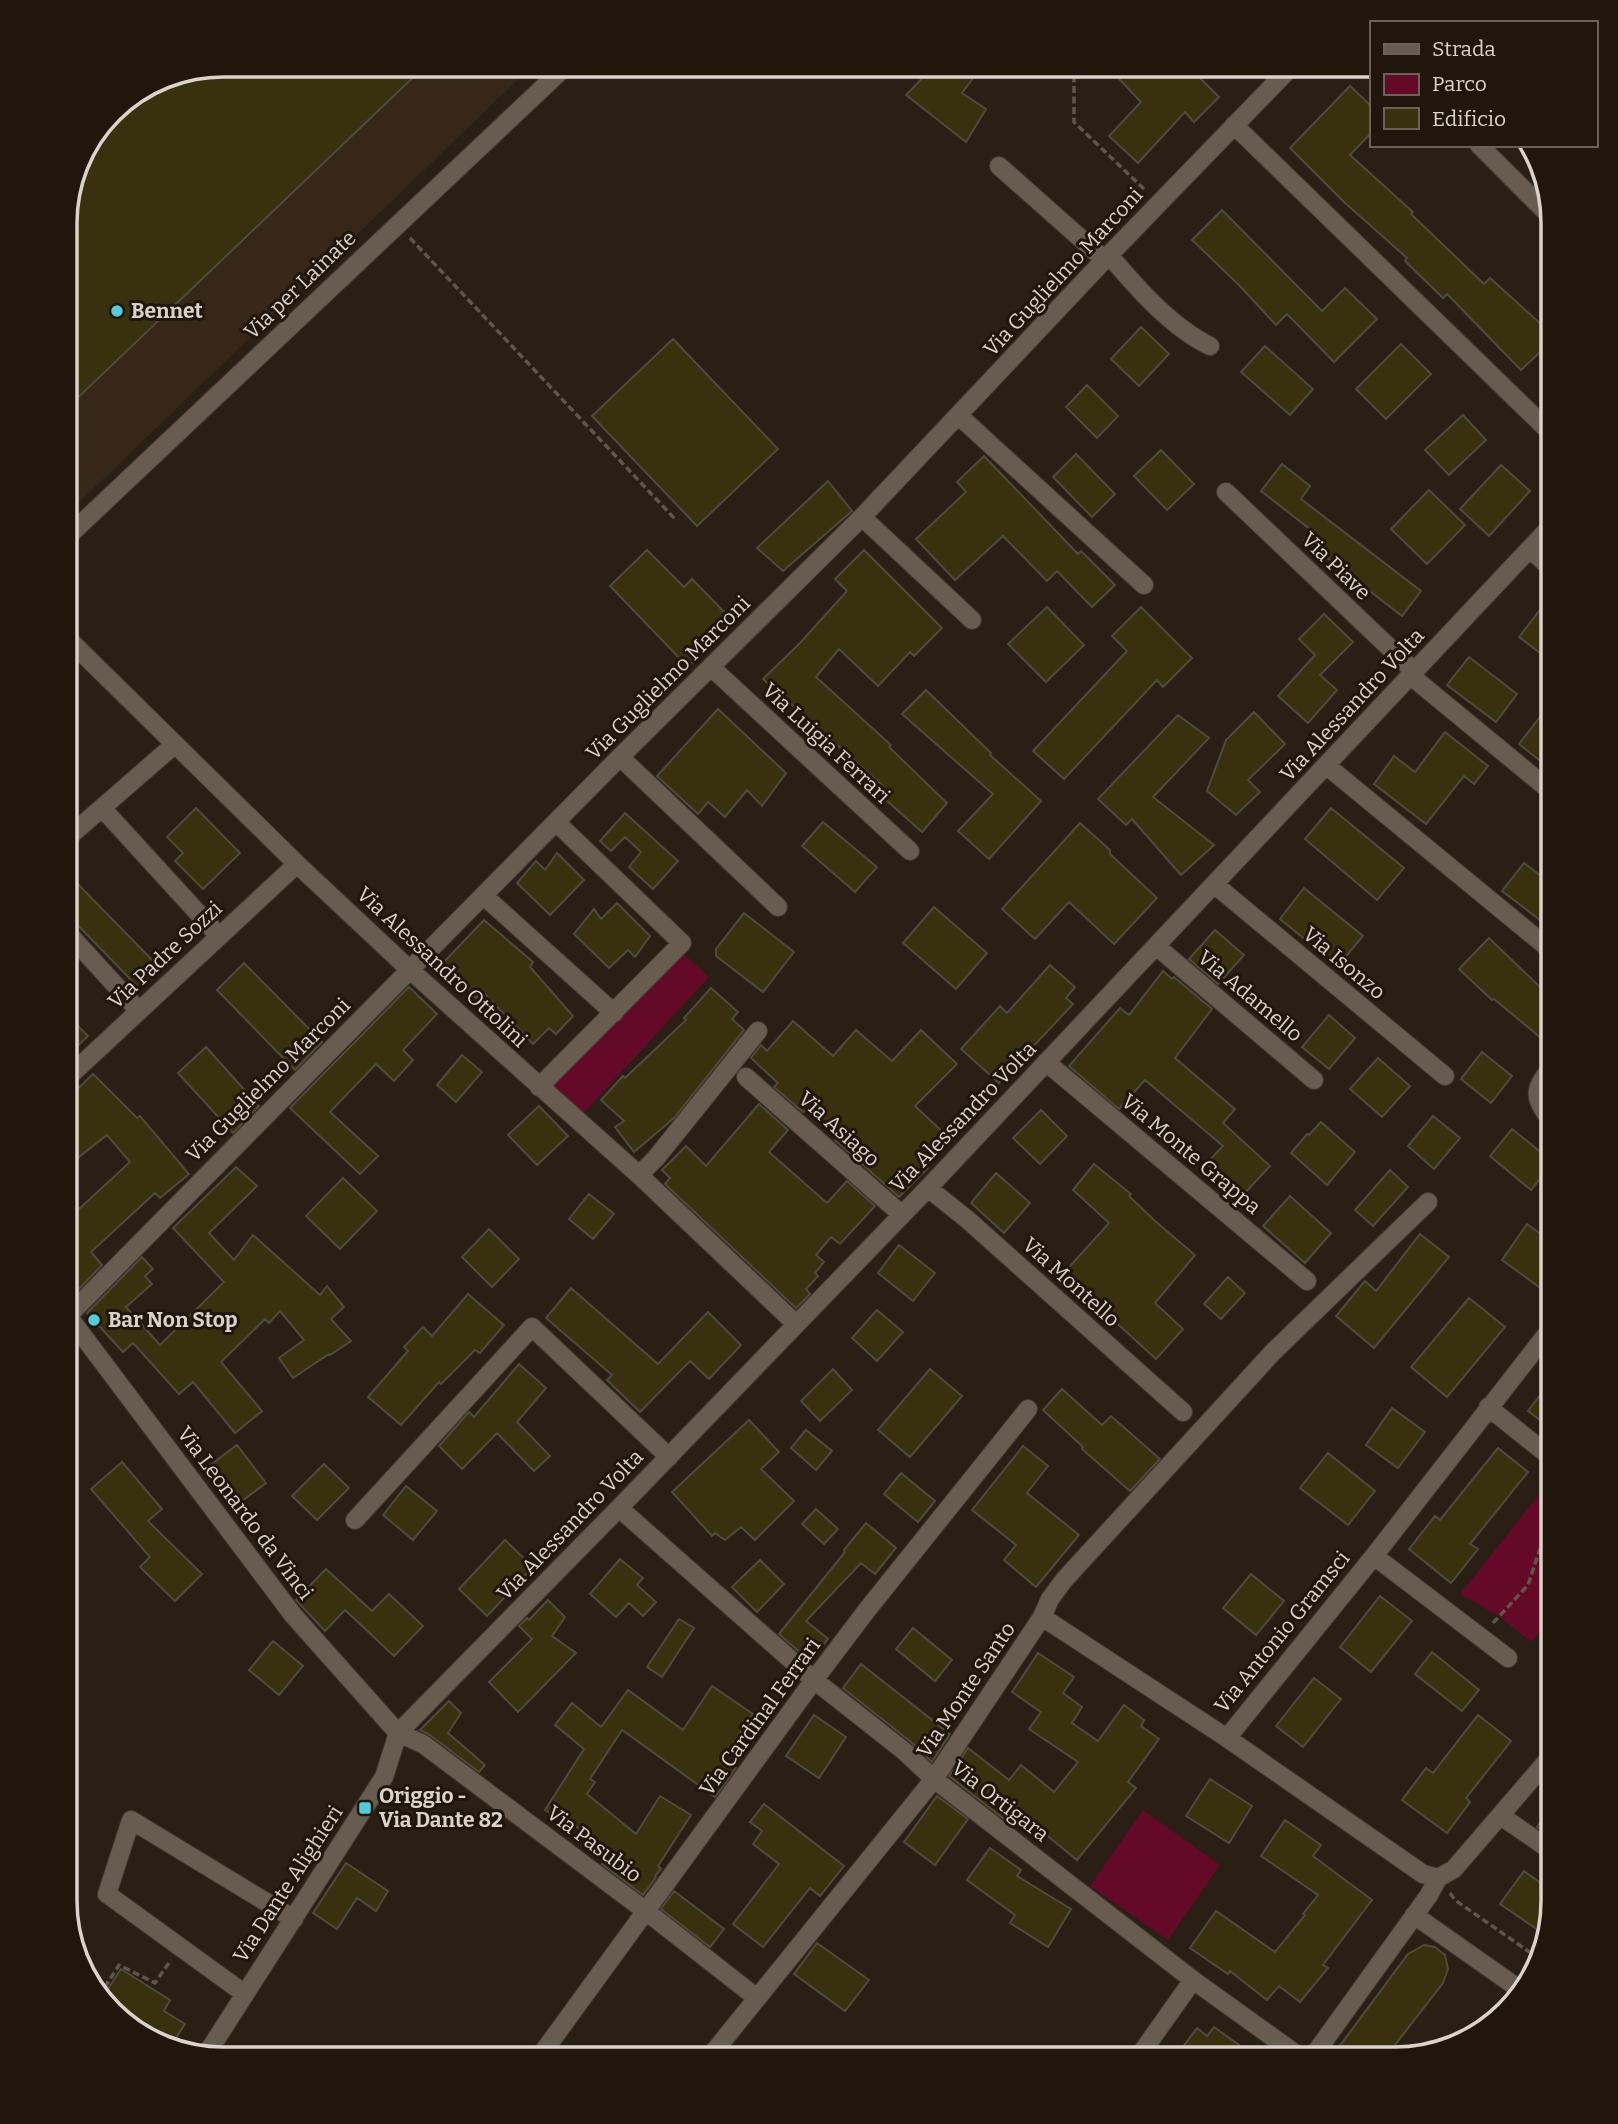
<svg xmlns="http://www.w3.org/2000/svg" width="1618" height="2124" font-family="Bitter,serif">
	<rect width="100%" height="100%" fill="#291f15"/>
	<!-- built -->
	<path fill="#362718" d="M223,65h310l-468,451v-303l53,-109 45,-27z"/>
	<!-- green -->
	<path fill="#650929" d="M678,949l31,28 -129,140 -31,-29z
		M1553,1477v138l-22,27 -32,-26 -39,-22z
		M1143,1810l77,55 -52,75 -78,-54z"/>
	<!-- building -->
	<path fill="#39300e" stroke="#4f4b3c" stroke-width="2" d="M223,65h203l-361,345v-197l16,-60 37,-49 45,-27z
		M935,65h48l-21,28 24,16 -20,33 -60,-47z
		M1106,65h54l9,10 10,-10h8l32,32 -25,25 -9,-10 -47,51 -29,-27 32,-34z
		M1350,86l21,20v27l-21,22 63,57 -2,2 73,70 6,-6 63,57v5l-32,30 -74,-76 -4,4 -38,-37 2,-3 -63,-56 -54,-54z
		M1222,210l100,101 23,-23 32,31 -43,43 -47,-48 -11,11 -37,-40 -47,-45z
		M1141,327l28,27 -30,32 -28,-27z
		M673,339l105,110 -81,77 -105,-110z
		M1401,344l30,30 -45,45 -30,-30z
		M1265,346l48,43 -23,26 -49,-43z
		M1087,385l31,31 -21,22 -31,-31z
		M1463,415l23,25 -37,35 -24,-25z
		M1161,450l33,34 -27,26 -33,-34z
		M1076,454l39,40 -23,23 -39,-40z
		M984,456l94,98 3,-3 34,34 -23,22 -35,-36 -10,10 -44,-45 -48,44 -39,-41 50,-47 -9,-10z
		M1282,464l28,22 -9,13 120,92 -19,25 -98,-76 7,-10 -50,-39z
		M1501,465l29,26 -41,45 -29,-27z
		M828,481l24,30 -69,60 -26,-23z
		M1429,490l36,35 -38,39 -36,-35z
		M647,550l37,37 8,-8 42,43 -46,45 -78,-81z
		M864,550l78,78 -28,28 -4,-4 -32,34 -39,-37 -23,28 75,68 -2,2 58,56 -25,29 -45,-40 6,-6 -120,-107 37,-36 47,-52 -12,-12z
		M1553,593v70l-34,-26z
		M1047,607l37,38 -38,37 -38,-38z
		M1141,607l51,51 -29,29 -6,-7 -93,99 -31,-28 94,-100 -15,-15z
		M1324,614l29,28 -33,33 17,15 -29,33 -30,-27 37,-41 -16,-16z
		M1469,657l48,37 -21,28 -49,-37z
		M926,690l65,63 -1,2 51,46 -52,58 -31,-28 35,-37 -91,-80z
		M1553,700v71l-34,-27z
		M718,709l68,64 -24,33 -15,-16 -22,27 -17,-15 -10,12 -41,-38z
		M1254,712l31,32 -37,36 12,12 -24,23 -29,-24 19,-51z
		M1178,715l31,23 -56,59 61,48 -33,30 -49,-56 -6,6 -28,-26z
		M1445,732l43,34 -14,18 -10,-8 -38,48 -52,-40 20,-28 21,16z
		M196,808l44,45 -37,36 -28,-28 8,-8 -16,-16z
		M1331,808l73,60 -27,32 -72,-61z
		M625,813l53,48 -25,28 -24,-22 12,-15 -16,-15 -14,14 -11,-10z
		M823,822l54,45 -22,25 -53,-46z
		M1080,823l30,27v4l47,44 -43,46 -45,-42 -34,37 -33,-30z
		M557,853l27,27 -34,35 -33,-32 19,-22 9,9z
		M1524,863l29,22v45l-51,-39z
		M65,871l94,96 -21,20 -73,-75z
		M1304,888l59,48 -25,30 -58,-47z
		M617,903l33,33 -15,21 -7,-7 -19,18 -35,-34 20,-25 7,10z
		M934,907l53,46 -31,36 -53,-46z
		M744,913l50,39 -31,40 -47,-36v-7z
		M484,920l49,42 -3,5 43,49 -17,18 -7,-6 -16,16 -50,-52 -7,6 -33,-35z
		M1215,930l29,25 -26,29 -29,-25z
		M1489,938l51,49 3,-4 10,9v56l-59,-49 -2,1 -33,-31z
		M244,963l78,79 -27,28 -78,-80z
		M1050,965l25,22 -9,11 7,6 -74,79 -38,-34 39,-43 7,7z
		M1163,971l9,8 2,-2 38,32 -37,49 60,51 -12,14 47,43 -28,30 -36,-32 17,-18 -78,-66 -26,29 -50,-43 51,-58 9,7z
		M409,987l28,27 -34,36 10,10 -19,21 -18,-17 -46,48 48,44 -18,18 -70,-66z
		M711,988l27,24 -6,7 12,11 -70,88 -40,34 -19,-25 9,-6 -23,-21 22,-24 2,2 61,-58 -2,-2z
		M65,1013l23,23 -23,22z
		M1329,1015l26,23 -26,31 -27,-22z
		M793,1021l40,35 23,-26 36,31 29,-31 36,34 -42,42 32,30 -24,26 5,6 -29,29 -64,-57 2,-2 -31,-28 -3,2 -29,-25 4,-4 -27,-25 10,-13 6,6z
		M206,1047l53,59 -26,27 -55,-60z
		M1482,1052l30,24 -21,27 -30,-24z
		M462,1055l20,17 -26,30 -19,-17z
		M1378,1058l32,28 -28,31 -32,-28z
		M93,1074l44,44 3,-2 49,58 -29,24 -5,-5 -64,59 11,13 -28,29 -9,-12v-60l65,-60 -23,-27 -42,33v-46l12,-9 -12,-12z
		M759,1104l29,26 -19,22 58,51 20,-22 28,25 -35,38 -9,-7 -15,18 8,7 -9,11 3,3 -12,13 4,5 -14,14 -131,-124 5,-6 -8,-8 24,-24 20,20z
		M539,1106l29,30 -31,29 -29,-30z
		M1041,1110l26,26 -27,28 -27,-26z
		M1433,1116l27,22 -26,31 -26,-23z
		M1321,1122l34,30 -28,33 -36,-32 16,-19 2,1z
		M1512,1129l41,33 -22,28 -41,-34z
		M1094,1164l37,30 -2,2 26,25 40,34 -40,48 28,26 -27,30 -93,-85 46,-51 -36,-33z
		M236,1167l21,19 -48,47 25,27 19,-25 67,60 7,-9 17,21 -13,12 20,22 -21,14 -1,-1 -36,24 -14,-20 25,-18 -24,-29 -11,12 -4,-4 -44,43 41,49 -27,22 -42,-51 -14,12 -46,-51 -10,9 -36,-39 55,-56 11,12 -8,7 7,8 -26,23 34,38 64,-63 -51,-54z
		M1390,1170l18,17 -35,39 -18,-16z
		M996,1173l34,30 -26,30 -33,-30z
		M343,1178l34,33 -37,38 -34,-33z
		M589,1194l25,20 -21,25 -24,-20z
		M1290,1196l41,37 -26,30 -42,-37z
		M1527,1224l26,19v38l-7,11 -44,-32z
		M489,1229l30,30 -27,28 -30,-30z
		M1420,1234l29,23 -75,91 -38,-32 29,-35 11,10z
		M899,1245l36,28 -22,28 -35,-28z
		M1228,1277l17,16 -24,26 -17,-15z
		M571,1288l87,76 50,-52 33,33 -32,34 -19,-18 -50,51 -33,-32 5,-5 -66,-57z
		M468,1294l36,31 -24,28 -5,-3 -34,34 -2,-2 -38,43 -33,-28 40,-46 -4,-4 19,-20 9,9z
		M1469,1298l36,29 -58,70 -36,-30z
		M877,1310l26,22 -26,29 -25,-23z
		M519,1364l27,24 -29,34 33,34 -16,15 -37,-38 -35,36 -23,-23 30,-34 5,5z
		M833,1369l19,21 -32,31 -19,-20z
		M930,1369l32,27 -52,61 -32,-27z
		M1553,1378v52l-25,-19z
		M1062,1389l40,36 9,-9 49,43 -30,32 -48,-42 1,-2 -40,-37z
		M1392,1408l33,24 -27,36 -32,-23z
		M749,1420l30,32 -18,17 33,32 -39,39 -14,-13 -16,13 -10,-7 -3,3 -40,-44z
		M806,1430l26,21 -16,19 -25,-22z
		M237,1445l29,38 -32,24 -29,-38z
		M1023,1446l25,20 -21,27 52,42 -43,52 -32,-27 12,-15 -44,-35z
		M1498,1448l30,24 -58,72 8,5 -27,34 -42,-34 26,-33 5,4z
		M1328,1453l47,38 -27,34 -48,-37z
		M122,1462l40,47 -14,12 54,53 -27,27 -35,-34 10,-10 -59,-68z
		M324,1464l25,24 -32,32 -25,-24z
		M901,1473l34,28 -17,21 -34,-28z
		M406,1486l31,25 -24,29 -30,-25z
		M816,1509l22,20 -14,15 -22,-20z
		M866,1523l30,25 -21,26 -14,-11 -55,58 22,18 -18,22 -31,-27 66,-82 -1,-2z
		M505,1540l28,27 -46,49 -28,-27z
		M620,1559l23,19 -6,7 19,17 -13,14 -14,-13 -13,14 -26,-23z
		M760,1560l24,24 -27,28 -25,-25z
		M326,1569l46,42 17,-17 34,32 -29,30 -49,-46 -20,21 -29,-31z
		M1251,1574l33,27 -28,34 -33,-27z
		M1380,1596l32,25 -41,51 -31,-25z
		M548,1600l17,17 -13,19 24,17 -58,59 -29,-30 43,-43 -13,-13 8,-8 2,2z
		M679,1619l15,9 -32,49 -15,-10z
		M913,1628l39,32 -17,21 -39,-32z
		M273,1641l30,25 -24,29 -30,-25z
		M1432,1652l47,38 -17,21 -47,-37z
		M1038,1653l36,24 -11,16 19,14 -10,16 26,18 26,-36 20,15 -3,6 18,13 -31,43 8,6 -59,72 -55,-45 -9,11 -64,-50 19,-28 41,32 12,-15 33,27 24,-30 -49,-33 12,-17 -29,-20z
		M861,1664l89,70 -18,28 -21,-20 -68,-54z
		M1314,1678l27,21 -38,48 -27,-21z
		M712,1686l41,28 -30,45 13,9 -21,29 -93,-67 -32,49 5,3 -8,12 49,40 24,-38 31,19 -33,51 3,3 -6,7 1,1 -13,18 -41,-31 8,-10 -40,-33 -2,3 -23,-14 39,-61 -29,-24 17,-22 29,24 27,-37 55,40z
		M449,1701l12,12 -13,20 37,32 -6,7 -49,-37 -10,-5z
		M814,1715l32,22 -27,41 -33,-22z
		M1478,1715l33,26 -45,57 4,4 -23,31 -45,-33 24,-32 7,5z
		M1210,1779l42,27 -23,37 -43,-27z
		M937,1796l31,23 -33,46 -31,-23z
		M764,1804l80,62 -24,30 -10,-8 -47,59 -30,-23 46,-60 -26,-20 9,-13 -12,-9z
		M1553,1805v33l-16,-11z
		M1285,1820l36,25 -8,11 59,44 -49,65 5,3 -28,34 -21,-16 -12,14 -37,-29 -2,3 -38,-26 26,-37 59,41 30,-37 -2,-1 15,-19 -57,-39z
		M990,1848l31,22 -4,6 54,33 -23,38 -38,-24 5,-8 -48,-35z
		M346,1863l42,28 -12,20 -19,-13 -20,31 -24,-16z
		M1524,1871l29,21 -3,22 -12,16 -38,-26z
		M674,1891l50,38 -14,18 -49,-38z
		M817,1943l52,37 -24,31 -51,-37z
		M1424,1945l11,2 10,8 3,14 -5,14 -59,76h-54l78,-105z
		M121,1969l49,31 -6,11 21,13 -13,20 -70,-46z
		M1214,2027l25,18 -11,14h-54l23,-31 10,8z"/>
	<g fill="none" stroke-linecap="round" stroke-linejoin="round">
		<!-- minor casing -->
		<g stroke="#423932" stroke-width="20">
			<path id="minor" d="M1234,125l319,310
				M1479,145l72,72
				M999,166l106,94
				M1109,255c28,33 62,72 101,91
				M958,415l186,170
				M1226,492l189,180
				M862,517l110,103
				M65,539l502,-474
				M1530,549l23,21
				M65,636l232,228 112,105 230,206 157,149
				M712,668l198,183
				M1411,676l142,117
				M620,757l158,150
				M1327,766l226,186
				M102,808l117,128
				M65,840l109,-95
				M1214,884l231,192
				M484,896l130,117
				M65,930l74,81
				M1156,946l158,134
				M1046,1062l261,219
				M746,1077l155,137
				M65,1080l232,-216
				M539,1087l143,-144 -126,-121
				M1553,1122c-21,-23 -20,-34 0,-56
				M639,1175l17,-17 102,-127
				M928,1188l40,32 215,192
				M65,1312l228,303 105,118 25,11 224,168 110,86
				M65,1319l555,-562 242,-240 247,-262 184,-190
				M1488,1407l65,52
				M619,1508l195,172 90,71 30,28 259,201 110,79
				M355,1520l177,-193 137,130
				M1374,1556l134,102
				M1042,1617l8,-18 14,-19 209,-228 155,-150
				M1227,1738l147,-182 179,-230
				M1501,1816l52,36
				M1438,1878l16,-9 99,-115
				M1414,1915l108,76
				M245,1994l-138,-100 24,-74 163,99
				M206,2055l178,-278 14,-44 221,-225 309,-320 625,-664
				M538,2059l276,-379 53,-70 161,-201
				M708,2059l226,-280 108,-162 185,121 196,136 15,4
				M1137,2059l56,-79
				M1311,2059l118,-164 9,-17"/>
		</g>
		<!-- path -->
		<path stroke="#5e554c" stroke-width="3.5" stroke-dasharray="7 3.5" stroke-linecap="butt" d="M1074,65v57l71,68
			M410,238l265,281
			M1493,1623l35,-38 19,-57 6,-5
			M1450,1893l5,7 83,58
			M99,1996l20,-31 36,18 16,-23"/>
		<!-- minor -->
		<use href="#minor" stroke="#685c50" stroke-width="18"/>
	</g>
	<!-- markers -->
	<g fill="#54cadd" stroke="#20160c" stroke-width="2.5">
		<circle cx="117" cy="311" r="7"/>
		<circle cx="94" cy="1320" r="7"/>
		<rect x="358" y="1801" width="14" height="14" rx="3.5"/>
	</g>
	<g text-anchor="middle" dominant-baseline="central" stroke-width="6" stroke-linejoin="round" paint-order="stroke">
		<!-- street labels -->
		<g font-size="21" fill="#dad3cc" stroke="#20160c">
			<text transform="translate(1063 272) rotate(-47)">Via Guglielmo Marconi</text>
			<text transform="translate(300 285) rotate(-44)">Via per Lainate</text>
			<text transform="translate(1336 566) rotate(44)">Via Piave</text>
			<text transform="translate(668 678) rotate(-45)">Via Guglielmo Marconi</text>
			<text transform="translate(1352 705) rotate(-47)">Via Alessandro Volta</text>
			<text transform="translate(826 743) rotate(43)">Via Luigia Ferrari</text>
			<text transform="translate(165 955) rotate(-43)">Via Padre Sozzi</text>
			<text transform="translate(1344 963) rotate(40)">Via Isonzo</text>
			<text transform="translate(442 967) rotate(43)">Via Alessandro Ottolini</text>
			<text transform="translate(1250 996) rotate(40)">Via Adamello</text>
			<text transform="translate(268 1080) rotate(-45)">Via Guglielmo Marconi</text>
			<text transform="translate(963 1117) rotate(-46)">Via Alessandro Volta</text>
			<text transform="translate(839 1129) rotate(42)">Via Asiago</text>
			<text transform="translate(1191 1154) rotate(40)">Via Monte Grappa</text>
			<text transform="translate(1071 1282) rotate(42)">Via Montello</text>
			<text transform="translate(245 1513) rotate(53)">Via Leonardo da Vinci</text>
			<text transform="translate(570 1525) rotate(-46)">Via Alessandro Volta</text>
			<text transform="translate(1282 1632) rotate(-51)">Via Antonio Gramsci</text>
			<text transform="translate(966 1690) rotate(-56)">Via Monte Santo</text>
			<text transform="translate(760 1717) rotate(-54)">Via Cardinal Ferrari</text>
			<text transform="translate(1000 1801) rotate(38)">Via Ortigara</text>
			<text transform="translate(594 1844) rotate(37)">Via Pasubio</text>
			<text transform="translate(288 1884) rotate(-57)">Via Dante Alighieri</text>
		</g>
		<!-- poi labels -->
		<g font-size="21" font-weight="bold" fill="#dad3cc" stroke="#20160c" text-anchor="start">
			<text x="131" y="311">Bennet</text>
			<text x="108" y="1320">Bar Non Stop</text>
			<text x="379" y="1796">Origgio -<tspan x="379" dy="24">Via Dante 82</tspan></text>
		</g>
	</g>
	<!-- crop -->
	<path d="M0 0H1618V2124H0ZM223 77H1395A146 146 0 0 1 1541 223V1901A146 146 0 0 1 1395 2047H223A146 146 0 0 1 77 1901V223A146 146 0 0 1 223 77Z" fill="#20160c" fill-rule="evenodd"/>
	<path fill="none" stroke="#dad3cc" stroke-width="3.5" d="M223 77H1395A146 146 0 0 1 1541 223V1901A146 146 0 0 1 1395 2047H223A146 146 0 0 1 77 1901V223A146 146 0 0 1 223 77Z"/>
	<!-- legend -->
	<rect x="1370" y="21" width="228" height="126" fill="#20160c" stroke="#6a6259" stroke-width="2"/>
	<rect x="1384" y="44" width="35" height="10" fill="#685c50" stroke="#6a6259" stroke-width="2"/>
	<text x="1432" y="56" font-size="21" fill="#dad3cc">Strada</text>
	<rect x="1384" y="74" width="35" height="21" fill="#650929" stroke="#6a6259" stroke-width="2"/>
	<text x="1432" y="91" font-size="21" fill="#dad3cc">Parco</text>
	<rect x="1384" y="108" width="35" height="21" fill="#39300e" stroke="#6a6259" stroke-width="2"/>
	<text x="1432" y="126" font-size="21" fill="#dad3cc">Edificio</text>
</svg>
